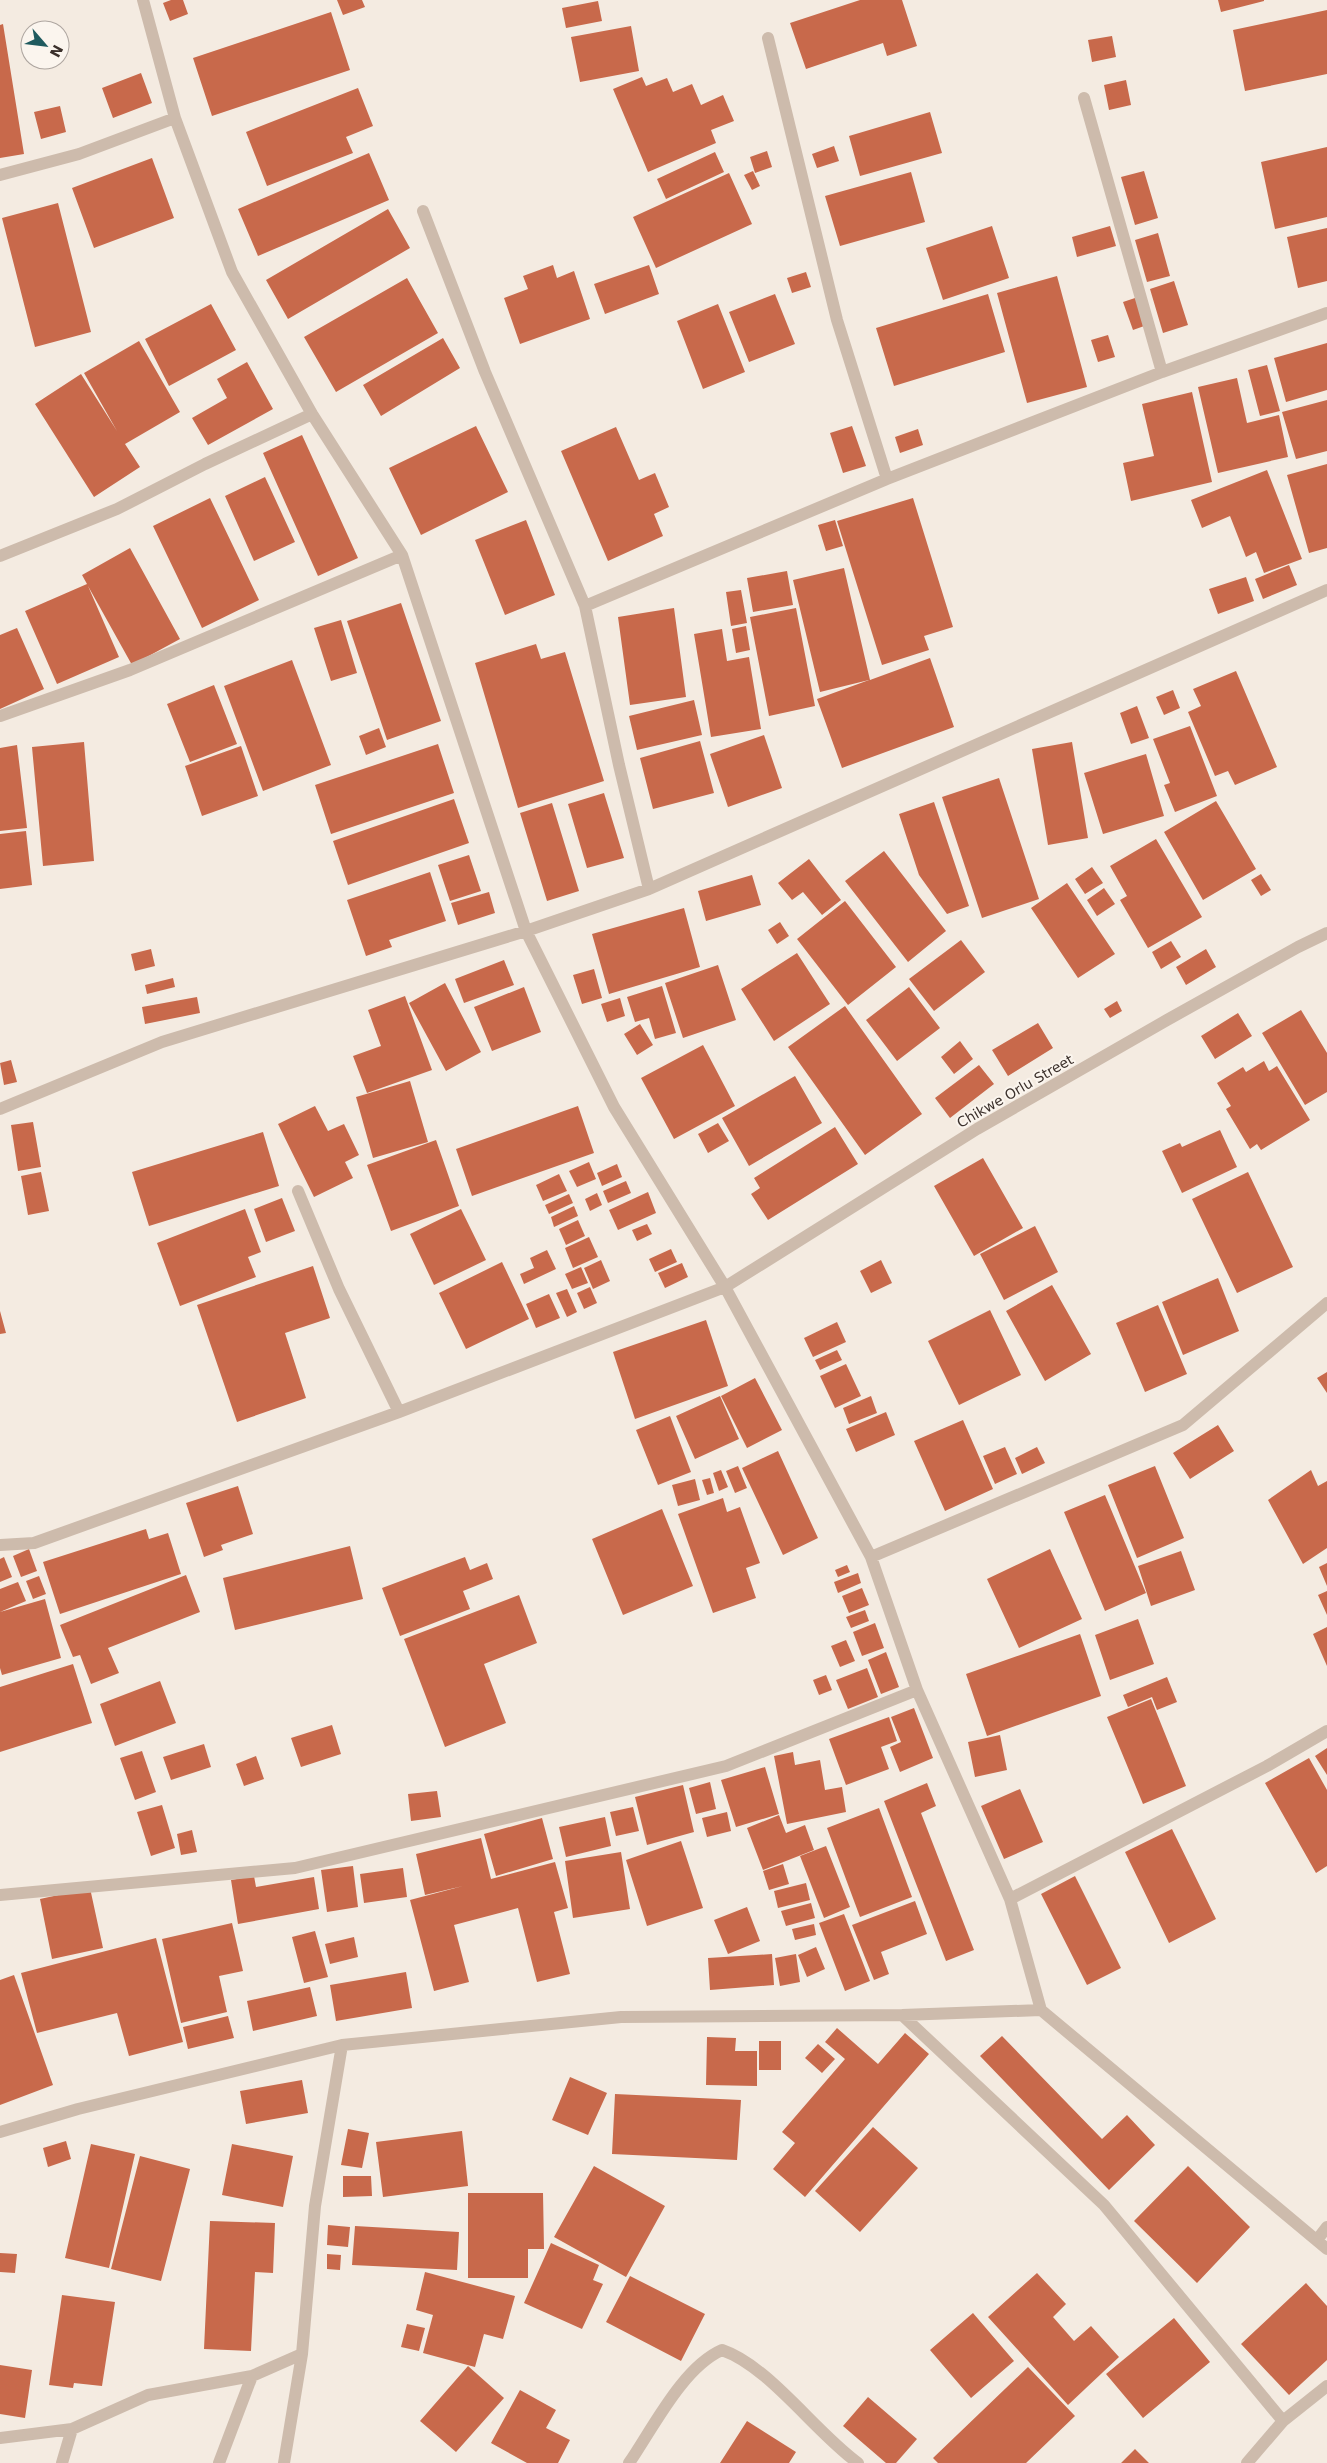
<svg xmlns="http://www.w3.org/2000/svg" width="1327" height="2463" font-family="'DejaVu Sans',sans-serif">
	<rect width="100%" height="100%" fill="#f4ebe1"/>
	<!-- building -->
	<path fill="#c8694b" d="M171,0h12l5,14 -18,7 -7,-18z
		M337,0h25l3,7 -22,8z
		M860,0h42l15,46 -30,10 -4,-13 -77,26 -16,-46z
		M1218,0h46v1l-43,11z
		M598,1l4,20 -36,7 -4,-20z
		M1327,10v64l-82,17 -12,-61z
		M331,12l19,58 -138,46 -19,-58z
		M3,24l21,130 -24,4v-133z
		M631,26l8,45 -59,11 -9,-45z
		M1112,36l4,21 -24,5 -4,-22z
		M141,73l11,30 -39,15 -11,-30z
		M642,77l4,9 21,-8 6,14 19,-8 9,21 22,-10 11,26 -23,9 5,13 -68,29 -35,-83z
		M1126,80l5,25 -22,5 -5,-25z
		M358,88l15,38 -27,11 7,16 -86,33 -21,-54z
		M60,106l6,26 -25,7 -7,-27z
		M930,112l12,41 -82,23 -11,-40z
		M834,146l5,15 -22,7 -5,-14z
		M1327,147v70l-52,12 -14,-67z
		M767,151l5,16 -17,6 -5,-16z
		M715,152l9,20 -58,27 -9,-20z
		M369,153l20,47 -131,56 -20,-47z
		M152,158l22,60 -80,30 -22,-60z
		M753,171l7,15 -8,4 -8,-15z
		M1144,171l14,47 -23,7 -14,-48z
		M911,172l14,50 -85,24 -15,-50z
		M729,173l23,51 -96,44 -23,-51z
		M58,203l33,129 -56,15 -33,-129z
		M388,209l22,39 -122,71 -22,-39z
		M992,226l17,52 -66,22 -17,-52z
		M1110,226l6,20 -39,11 -5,-20z
		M1327,228v53l-29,7 -11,-51z
		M1158,233l12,43 -23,6 -12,-42z
		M553,265l4,13 17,-7 16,48 -70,25 -16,-46 24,-9 -5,-13z
		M649,265l10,29 -54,20 -11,-30z
		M806,272l5,15 -19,6 -5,-15z
		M1057,276l30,111 -60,16 -30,-110z
		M407,278l31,55 -102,59 -32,-55z
		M1174,281l14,44 -25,8 -13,-44z
		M775,294l20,50 -46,18 -20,-50z
		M988,294l17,58 -111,34 -18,-58z
		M1138,297l9,28 -14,5 -10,-28z
		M211,304l25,46 -67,36 -24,-47z
		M718,304l27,68 -42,17 -26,-68z
		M1108,335l7,22 -17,5 -7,-22z
		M443,338l17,30 -79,48 -18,-31z
		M139,341l41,71 -55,32 15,23 -46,30 -59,-93 46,-30 36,57 -33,-58z
		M1327,343v47l-41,12 -12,-44z
		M247,362l26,47 -65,36 -16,-27 35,-20 -10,-19z
		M1267,365l13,46 -20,5 -12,-46z
		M1237,378l10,45 32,-8 9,42 -70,16 -20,-86z
		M1192,392l20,90 -81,19 -8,-38 31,-7 -12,-52z
		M1327,400v51l-31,8 -14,-47z
		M476,426l32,66 -87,43 -32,-67z
		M852,426l14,40 -23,7 -13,-40z
		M616,427l23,53 16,-7 14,34 -15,7 9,22 -55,25 -47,-110z
		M918,429l5,16 -23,8 -5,-16z
		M302,435l56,123 -40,18 -55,-123z
		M1327,464v84l-18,5 -22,-78z
		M1267,470l35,89 -38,14 -8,-21 -10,5 -16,-41 -28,12 -11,-28z
		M265,477l30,65 -41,19 -29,-65z
		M210,498l49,102 -57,28 -49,-102z
		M913,498l40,129 -29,9 5,14 -47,15 -45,-144z
		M526,520l29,75 -50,20 -30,-75z
		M835,520l8,26 -17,5 -8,-26z
		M130,548l50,91 -48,26 -44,-79 31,71 -62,27 -32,-73 62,-27 -5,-9z
		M1289,565l8,20 -34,14 -8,-20z
		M844,568l26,112 60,-22 24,69 -112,41 -25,-69 52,-19 -49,12 -27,-112z
		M787,571l6,34 -40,7 -6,-34z
		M1246,577l8,24 -36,13 -9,-25z
		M741,590l6,33 -16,3 -5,-34z
		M401,603l40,118 -54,19 -40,-119z
		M674,608l12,89 -56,8 -12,-88z
		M796,608l19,98 -46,10 -19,-99z
		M341,620l16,53 -26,8 -17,-53z
		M746,626l4,24 -14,3 -4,-24z
		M17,628l27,61 -44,20v-74z
		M722,629l5,32 22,-4 12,72 -50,8 -17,-103z
		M536,644l5,15 24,-7 39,129 -86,27 -43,-145z
		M292,660l39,105 -68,26 -39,-105z
		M1236,671l41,96 -42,18 -7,-14 -13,5 -27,-64 13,-6 -8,-17z
		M214,685l23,59 -47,18 -23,-58z
		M1173,690l7,18 -16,7 -8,-18z
		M694,700l8,35 -65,15 -8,-34z
		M1137,706l12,32 -18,6 -11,-31z
		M1190,726l27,70 -42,16 -11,-27 6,-2 -17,-44z
		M379,728l7,19 -20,8 -7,-19z
		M764,735l18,53 -54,19 -18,-53z
		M700,741l14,52 -61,16 -13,-51z
		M84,742l10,119 -51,5 -11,-119z
		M1072,742l16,96 -40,7 -16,-96z
		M438,744l16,49 -123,41 -16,-49z
		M17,745l10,83 -27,3v-83z
		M241,746l17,50 -56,20 -17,-50z
		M1146,754l18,62 -61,18 -19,-61z
		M999,778l40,121 -57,19 -40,-121z
		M604,793l20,65 -37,10 -19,-64z
		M454,799l15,44 -121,42 -15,-44z
		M1216,801l40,68 -53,31 -39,-68z
		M934,802l35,104 -22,8 -28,-39 -20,-61z
		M552,803l27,88 -32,10 -27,-88z
		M26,831l6,54 -32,4v-55z
		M1156,839l46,78 -54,31 -28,-48 7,-4 -17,-30z
		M884,851l62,80 -38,31 -63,-81z
		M469,855l12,36 -31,10 -12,-36z
		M809,859l32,41 -19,15 -19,-23 -11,8 -14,-17z
		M1092,867l11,16 -18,11 -10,-15z
		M430,872l16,49 -57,19 3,7 -26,9 -19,-56z
		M1261,874l10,16 -10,6 -10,-16z
		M752,875l9,30 -55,16 -8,-30z
		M1067,883l48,71 -37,24 -47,-70z
		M1104,888l11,16 -18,12 -10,-16z
		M489,892l6,21 -37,12 -7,-22z
		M845,901l51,66 -48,38 -51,-66z
		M684,908l16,59 -91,27 -17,-60z
		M780,922l9,14 -12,8 -9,-14z
		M961,940l24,32 -51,39 -25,-32z
		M1171,941l10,16 -20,12 -9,-17z
		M151,949l4,17 -20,5 -4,-17z
		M1206,949l10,18 -30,18 -10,-18z
		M797,953l33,51 -56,37 -33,-52z
		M504,960l10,25 -50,18 -9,-24z
		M718,965l18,55 -53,18 -18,-55z
		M594,969l8,29 -20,6 -9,-29z
		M173,978l2,9 -28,7 -2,-9z
		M445,983l36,69 -35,19 -37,-68z
		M662,986l14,47 -21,6 -6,-21 -14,4 -8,-25z
		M524,987l17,45 -49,19 -18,-44z
		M909,987l31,41 -43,33 -31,-41z
		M405,996l27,74 -65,23 -14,-37 28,-10 -13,-36z
		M197,997l3,16 -55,11 -3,-17z
		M620,998l5,18 -18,6 -6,-18z
		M1117,1001l5,10 -12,7 -6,-9z
		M845,1006l77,108 -57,41 -77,-108z
		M1301,1010l26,43v39l-22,13 -43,-72z
		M1238,1013l14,23 -37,23 -14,-23z
		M1038,1023l15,25 -45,28 -16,-26z
		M640,1024l13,21 -16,10 -13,-21z
		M960,1041l13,18 -19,15 -13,-17z
		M703,1045l32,61 -61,33 -33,-61z
		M11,1060l6,22 -13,3 -4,-22z
		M1264,1061l5,10 8,-5 33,54 -49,30 -4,-6 -7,5 -24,-40 5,-3 -14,-23 26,-16 3,5z
		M979,1065l15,19 -44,34 -15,-20z
		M795,1076l27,47 -73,43 -27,-48z
		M410,1081l18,61 -55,16 -17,-61z
		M315,1106l13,25 16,-7 15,31 -14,7 8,16 -39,19 -36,-73z
		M578,1106l16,47 -122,43 -16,-47z
		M33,1122l8,45 -23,4 -7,-46z
		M718,1123l11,18 -21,12 -10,-19z
		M835,1127l23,37 -90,56 -17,-26 9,-6 -6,-10z
		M1220,1130l17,37 -55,26 -20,-42 18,-8 2,4z
		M263,1132l16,54 -130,40 -17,-54z
		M436,1140l23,66 -68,25 -24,-66z
		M983,1158l40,70 -49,28 -40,-70z
		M589,1162l7,17 -19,8 -8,-16z
		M617,1164l5,13 -20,9 -5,-13z
		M41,1172l8,39 -21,4 -7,-39z
		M1248,1172l45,95 -56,26 -45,-94z
		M559,1174l8,17 -24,10 -7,-16z
		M626,1181l5,12 -23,10 -5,-12z
		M648,1192l8,21 -38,17 -9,-20z
		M597,1193l5,12 -12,6 -5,-12z
		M569,1194l4,9 -24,11 -4,-9z
		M282,1198l13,33 -29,11 -12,-33z
		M574,1206l4,10 -24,11 -3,-10z
		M245,1209l16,43 -13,5 8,20 -76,29 -23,-63z
		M461,1209l25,51 -52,25 -24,-51z
		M578,1220l7,16 -19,9 -7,-16z
		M647,1224l5,10 -15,7 -5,-11z
		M1035,1226l23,46 -54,28 -24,-46z
		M589,1237l9,20 -25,11 -8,-20z
		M671,1249l6,13 -22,10 -6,-13z
		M547,1250l9,19 -32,15 -4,-10 14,-6 -4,-10z
		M601,1260l9,21 -17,8 -9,-21z
		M881,1260l11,23 -21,10 -11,-22z
		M502,1262l27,57 -63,30 -27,-56z
		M682,1263l6,14 -23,11 -7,-15z
		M313,1266l17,52 -45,15 21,65 -69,24 -40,-117z
		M581,1267l7,16 -16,6 -7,-15z
		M1218,1278l21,53 -56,24 -21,-53z
		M1052,1285l39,69 -46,27 -39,-70z
		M590,1287l7,16 -13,6 -7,-16z
		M567,1289l10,23 -10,5 -11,-24z
		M549,1294l11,24 -24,10 -10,-24z
		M1158,1305l29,69 -42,18 -29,-69z
		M990,1310l31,65 -62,30 -31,-64z
		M0,1311l6,22 -6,1z
		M706,1320l22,66 -93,33 -22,-67z
		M837,1322l9,20 -33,15 -9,-19z
		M837,1350l5,10 -22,10 -5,-10z
		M846,1364l15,32 -26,12 -15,-32z
		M1327,1372v21l-10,-15z
		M755,1378l27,52 -35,18 -26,-52z
		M720,1396l19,43 -44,20 -19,-43z
		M871,1396l6,17 -28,11 -6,-16z
		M886,1412l9,23 -39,17 -10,-23z
		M670,1416l21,56 -33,13 -22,-55z
		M963,1420l30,69 -48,22 -31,-70z
		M1218,1425l16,26 -44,28 -17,-26z
		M1005,1447l12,27 -22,10 -12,-28z
		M1037,1447l8,16 -23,11 -7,-16z
		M778,1451l40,87 -35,17 -41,-87z
		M738,1466l9,22 -12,5 -9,-22z
		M1155,1466l29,72 -47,20 -29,-73z
		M721,1470l7,17 -9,4 -6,-18z
		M1311,1470l7,16 9,-5v67l-24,16 -35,-64z
		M710,1478l4,15 -7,2 -5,-15z
		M695,1479l5,21 -22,6 -6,-21z
		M238,1486l15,48 -32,11 2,5 -19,7 -18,-54z
		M1105,1495l41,98 -41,18 -41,-99z
		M723,1498l4,14 13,-5 20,56 -14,5 10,30 -43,15 -35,-99z
		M662,1509l31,77 -70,29 -31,-76z
		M146,1529l3,10 19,-6 13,41 -121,40 -17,-52z
		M350,1546l13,53 -128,31 -12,-52z
		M29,1549l8,22 -16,6 -8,-21z
		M1050,1549l32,70 -63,29 -32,-69z
		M1181,1551l14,39 -44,16 -13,-40z
		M4,1557l8,20 -12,5v-23z
		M465,1557l5,13 17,-7 6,16 -30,12 7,18 -70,27 -18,-48z
		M1327,1563v23l-8,-19z
		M847,1565l3,7 -12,5 -3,-7z
		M858,1573l3,10 -23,10 -4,-11z
		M186,1575l14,37 -92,36 11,25 -28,11 -11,-29 -7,2 -13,-32z
		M39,1576l7,18 -13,5 -7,-18z
		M18,1582l8,19 -26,11v-23z
		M862,1588l7,17 -20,8 -7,-17z
		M1327,1591v24l-9,-20z
		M519,1595l18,48 -53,21 22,59 -61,24 -41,-108z
		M45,1599l16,59 -59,17 -2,-7v-56z
		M865,1610l4,11 -18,7 -5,-11z
		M1138,1619l16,45 -44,16 -15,-45z
		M875,1623l9,25 -22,8 -9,-24z
		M1327,1627v39l-14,-32z
		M1080,1634l21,62 -114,40 -21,-62z
		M846,1640l9,21 -15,6 -9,-21z
		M886,1652l13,35 -18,7 -13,-34z
		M73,1664l19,59 -92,29v-65z
		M867,1668l11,29 -30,12 -12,-29z
		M826,1675l6,15 -13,5 -6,-15z
		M1167,1677l10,25 -20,8 -5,-13 -24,10 -5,-12z
		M160,1681l16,42 -61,23 -15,-42z
		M1151,1699l35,87 -43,18 -36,-87z
		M914,1708l19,50 -33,14 -10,-25 11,-5 -10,-25z
		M889,1717l8,24 -16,6 8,22 -43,16 -17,-46z
		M332,1725l9,29 -40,13 -10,-29z
		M1000,1735l7,35 -32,7 -7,-35z
		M204,1744l7,23 -40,13 -8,-23z
		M1327,1748v27l-12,-19z
		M142,1751l14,41 -21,8 -15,-42z
		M793,1752l2,13 25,-5 5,30 17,-3 4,25 -59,12 -13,-68z
		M256,1756l8,23 -20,7 -8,-22z
		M1309,1758l18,32v76l-11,7 -51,-90z
		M765,1767l14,47 -43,13 -15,-47z
		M710,1782l6,27 -20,5 -7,-26z
		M927,1783l9,23 -15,7 53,137 -28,11 -62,-160z
		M683,1785l11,47 -47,13 -12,-48z
		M1020,1789l23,53 -39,17 -23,-53z
		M437,1791l4,26 -30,4 -3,-27z
		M162,1805l13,43 -24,8 -14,-44z
		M633,1807l6,24 -23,5 -6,-24z
		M879,1808l33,89 -52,20 -33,-89z
		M727,1812l4,19 -24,6 -5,-19z
		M779,1815l7,18 19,-8 9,25 -51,20 -16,-42z
		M605,1817l6,29 -45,11 -7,-30z
		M542,1818l11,41 -57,17 -12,-42z
		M1172,1829l44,90 -47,24 -44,-91z
		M192,1830l5,22 -16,3 -4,-21z
		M481,1838l10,41 64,-17 13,46 -14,4 16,62 -33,8 -19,-74 -64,17 15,57 -35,9 -24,-91 53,-14 -38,9 -9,-41z
		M681,1841l22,67 -56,18 -21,-66z
		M826,1846l24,61 -26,11 -24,-62z
		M621,1852l9,57 -57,9 -8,-57z
		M783,1864l6,20 -20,6 -6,-19z
		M353,1866l5,41 -31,5 -6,-42z
		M403,1868l4,29 -43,6 -4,-29z
		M254,1876l2,11 58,-10 5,32 -81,15 -7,-44z
		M1075,1876l46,92 -34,17 -46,-91z
		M806,1883l4,17 -32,8 -4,-17z
		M90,1888l13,60 -51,11 -12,-60z
		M915,1901l12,33 -46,18 8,22 -15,6 -22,-55z
		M811,1903l4,15 -29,8 -5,-15z
		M747,1907l13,34 -32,13 -14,-34z
		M844,1914l26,67 -25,10 -26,-68z
		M232,1923l11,48 -24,5 8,36 -46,11 -19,-84z
		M814,1924l2,11 -21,5 -3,-11z
		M315,1931l13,46 -24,6 -12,-46z
		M354,1937l4,20 -28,7 -5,-20z
		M156,1938l27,104 -54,14 -12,-43 -80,20 -16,-60z
		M816,1947l9,22 -18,8 -9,-22z
		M772,1954l2,31 -64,5 -2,-32z
		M796,1954l4,28 -20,4 -5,-28z
		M406,1972l6,36 -76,13 -6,-36z
		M14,1975l39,110 -53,20v-125z
		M310,1987l7,29 -64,15 -6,-30z
		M228,2016l6,22 -46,11 -5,-22z
		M837,2028l41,36 27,-31 24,21 -124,143 -32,-28 22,-26 -13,-11 63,-73 -20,-17z
		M1002,2036l100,103 25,-24 28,30 -46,45 -129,-134z
		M707,2037l29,1 -1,13h22v35l-51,-1z
		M759,2041h22v29h-22z
		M818,2044l17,15 -13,14 -17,-15z
		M570,2077l37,16 -19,42 -36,-15z
		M302,2080l6,33 -62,11 -6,-33z
		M615,2094l126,6 -4,60 -125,-6z
		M873,2127l45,41 -58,64 -45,-41z
		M348,2129l21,4 -7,35 -21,-3z
		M462,2131l6,55 -85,11 -7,-55z
		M66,2141l5,18 -23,8 -5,-19z
		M91,2144l44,10 -26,114 -44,-10z
		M232,2144l61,12 -10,51 -61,-12z
		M140,2156l50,13 -29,112 -50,-12z
		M594,2166l71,40 -39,71 -72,-40z
		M1188,2166l62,61 -53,56 -63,-62z
		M343,2176h28l1,20 -29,1z
		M468,2193h75l1,56h-16v29h-60z
		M210,2221l65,2 -2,50 -18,-1 -4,79 -47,-2z
		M328,2225l22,2 -2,20 -21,-2z
		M355,2226l104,6 -2,38 -105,-5z
		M551,2243l48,22 -6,15 10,4 -21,45 -58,-26z
		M0,2253l17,1 -2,19 -15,-1z
		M327,2254l14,1 -1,15 -13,-1z
		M425,2272l90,24 -12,43 -19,-5 -9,33 -52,-14 10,-38 -17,-5z
		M1037,2273l29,31 -13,13 21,24 17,-15 28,31 -51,48 -80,-88z
		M630,2276l75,38 -24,47 -75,-39z
		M1306,2283l21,23v54l-38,35 -48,-51z
		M62,2295l53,7 -13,84 -28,-3 -1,5 -24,-3z
		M973,2313l41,48 -43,37 -41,-48z
		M1174,2318l36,44 -67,56 -37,-44z
		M407,2324l18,4 -6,23 -18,-4z
		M0,2365l32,5 -7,48 -25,-4z
		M468,2366l36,32 -48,54 -36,-31z
		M1028,2367l47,49 -49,47h-88l-5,-5z
		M520,2390l36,20 -10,18 24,12 -12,23h-31l-36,-20z
		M868,2397l49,42 -21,24h-10l-43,-37z
		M747,2421l49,31 -7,11h-69z
		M1135,2449l14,14h-28z"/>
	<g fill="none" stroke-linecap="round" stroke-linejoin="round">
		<!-- street -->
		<path stroke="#cdbbac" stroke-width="12" d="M143,0l32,118 57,154 80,142 90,141 124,376 88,176 111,180 146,270 46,133 93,209 31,111 286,239
			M768,38l69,282 50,159
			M1084,98l78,274
			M0,175l79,-21 96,-36
			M423,211l62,161 100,234 34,159 30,124
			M0,556l117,-47 88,-45 107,-50
			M585,606l302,-127 275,-107 165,-59
			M0,716l130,-46 272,-115
			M0,1109l162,-67 364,-111 123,-42 678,-299
			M298,1191l41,98 60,123
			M0,1545l34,-2 365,-131 326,-125 252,-158 190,-109 131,-73 29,-14
			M871,1557l312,-132 144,-122
			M0,1895l295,-27 431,-102 191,-76
			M1010,1899l257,-133 60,-35
			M902,2015l202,190 179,216
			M0,2132l78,-23 264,-64 279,-28 281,-2 139,-5
			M1317,2240l10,-13
			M0,2438l72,-9 76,-34 104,-19 50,-22
			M62,2463l10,-34
			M219,2463l33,-87
			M284,2463l18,-109 13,-148 27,-161
			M629,2463c24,-35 54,-96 93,-113 47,16 93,82 136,113
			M1247,2463l36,-42 44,-35"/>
	</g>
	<g text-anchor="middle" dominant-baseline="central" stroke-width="4" stroke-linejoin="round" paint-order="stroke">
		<!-- street labels -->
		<g font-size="14" fill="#3b302b" stroke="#fbf5ee">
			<text transform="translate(1015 1091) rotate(-30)">Chikwe Orlu Street</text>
		</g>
	</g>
	<!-- north arrow -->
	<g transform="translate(45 45) rotate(118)"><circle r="24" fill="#fbf5ee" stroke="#aea6a0"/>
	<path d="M0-4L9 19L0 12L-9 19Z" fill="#1f5a5e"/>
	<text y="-8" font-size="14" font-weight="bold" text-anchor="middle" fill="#3b302b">N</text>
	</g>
</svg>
